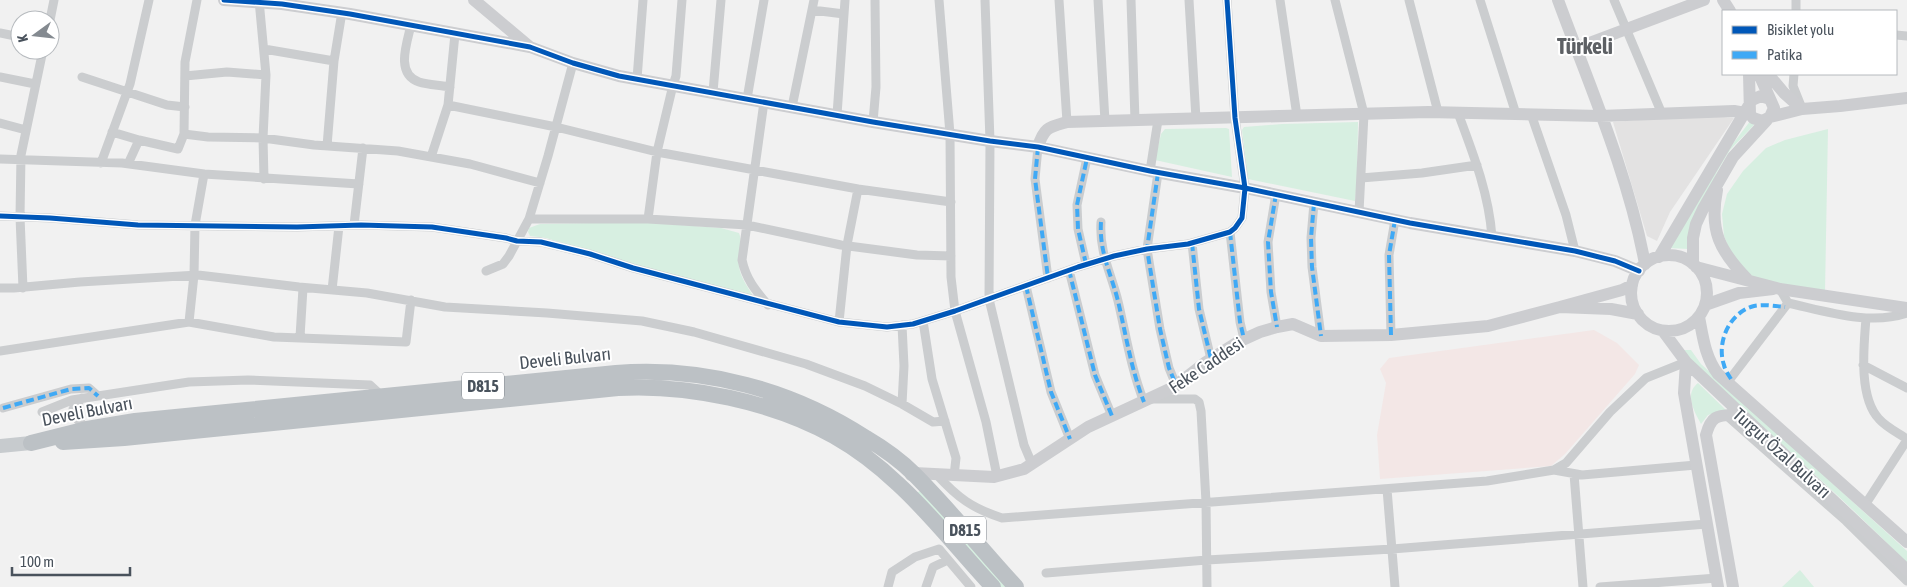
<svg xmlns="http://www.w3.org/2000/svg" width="1907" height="587" font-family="'Asap Condensed',sans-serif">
	<rect width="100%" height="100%" fill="#f1f1f1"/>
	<!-- education -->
	<path fill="#e3e2e2" d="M1703,115l31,3 -64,94 -13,29 -10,-5 -34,-114z"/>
	<!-- medical -->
	<path fill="#f3e7e6" d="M1594,330l23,13 22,22 -4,9 -70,80 -14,12 -171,13 -3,-44 9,-52 -6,-14 9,-11z"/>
	<!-- green -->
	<path fill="#d7efe1" d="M1751,120l3,5 -24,25 -13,22 -29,77 -20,-1 60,-98z
		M1358,122l-1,57 -2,22 -107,-22 -6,-49 2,-3 38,-3z
		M1226,128l3,1 3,48 -77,-17 6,-26 4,-5z
		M1828,129l-3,163 -76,-15 -13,-12 -12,-29 -2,-22 5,-20 16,-23 23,-23 19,-8z
		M639,222l82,6 18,5c4,10 -1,22 0,33 1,11 9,21 14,30l-90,-23 -117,-35 -16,-2 -2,-4 1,-4 11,-4z
		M1679,350h12l10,14 206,187v12c-73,-74 -152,-142 -228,-213z
		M1698,383l28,27 -18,5 -7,9c-7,-13 -17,-30 -3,-41z
		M921,490l87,97h-9l-82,-94z
		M1800,570l14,17h-32z"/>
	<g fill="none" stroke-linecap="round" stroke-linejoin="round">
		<!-- street -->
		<path stroke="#cbcdcf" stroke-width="9" d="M259,0l7,75 -3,63 1,41
			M939,0l11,134 1,143 4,34 31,111 11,54
			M985,0l5,141 -1,158 35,146 8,19
			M1059,0l8,122
			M1098,0l7,121
			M1131,0l4,120
			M1189,0l7,119
			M1280,0l17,116
			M1335,0l29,114 -5,98
			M1409,0l29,112
			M1480,0l36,114
			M1614,0l48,114
			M812,10l32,4
			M1796,11v-11
			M50,20l4,-20
			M411,25c-4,18 -16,49 8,57 9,3 21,3 31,5
			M0,33l20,4
			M1896,35l11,1
			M264,49l70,12
			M1794,74l-1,12 8,20
			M185,76l42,-4 39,3
			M0,77l35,7
			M82,77l85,28 18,2
			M637,79l6,-79
			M713,92l8,-92
			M747,99l17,-99
			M764,102l-22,158c4,19 13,30 26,45
			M448,105l108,22 101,25 201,37 93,13
			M792,107l22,-107
			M1458,113c15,40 31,81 34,124
			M1531,114l35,101 9,36
			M837,115l8,-115
			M873,122l3,-35 -1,-87
			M0,123l26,7
			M112,132l27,8 39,9 6,-15 1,-72 12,-62
			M184,134l24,3 55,1 51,7 84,6 72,13 70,19
			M327,146l7,-85 8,-49
			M1038,147l-3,32 13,99
			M431,157l17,-52 7,-71
			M0,159l122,4 82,11 155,10
			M101,163l29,-79 19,-84
			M128,164l11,-24
			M1150,171l8,-51
			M1158,173l-11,76 13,80 9,39 7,17
			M1361,178l61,-5 55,-8
			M1276,194l-8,48 3,50 6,35
			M1314,203l-3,35 1,29 9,69
			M0,216l50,2 88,7 159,2 64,-2 71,2 74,11 11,3 24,1 49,12 43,14 206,54 48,5 26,-3 42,-13 123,-44 36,-11 33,-7 41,-5 42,-12 5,-4 7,-10 3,-30 -10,-70 -8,-118
			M529,219h119l99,6 94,20 76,10 34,1
			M648,219l9,-67 16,-67 3,-9 6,-76
			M1101,222c-2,30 10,51 17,79 8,34 13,68 26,101
			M354,225l9,-77
			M1230,232l10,90 4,17
			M1192,243l7,66 12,50
			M1086,264l-8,-35 -1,-24 10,-47
			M1069,270l26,105 17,41
			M486,271l17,-7 6,-8 20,-37 19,-63 25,-93
			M1026,286l25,106 19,47
			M0,288h14l66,-6 118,-7 101,12 68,6 78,14 102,6 95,8 52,11 112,32 59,22 37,18
			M23,288l-3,-71 1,-62 22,-105
			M1780,289l8,14c37,8 82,23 119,10
			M332,290l7,-64
			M1866,318c-2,27 -8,79 13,101 7,8 19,14 28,20
			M923,321l9,58 24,79 -2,18
			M189,322l5,-47 1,-50 9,-51
			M839,322l8,-77 11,-56
			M902,325l2,41 -2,38 31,18 12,-1
			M1391,335l-2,-80 6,-35
			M300,337l3,-49
			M0,351l189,-29 85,15 132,5 5,-42
			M1863,365l44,23
			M1727,383l61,-80
			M82,398l-9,11 1,7 13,13
			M1150,399h45l4,3 2,9 5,91 1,85
			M3,408l68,-19 18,-1 9,8
			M42,412l30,-12 117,-18 59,-2 122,5 12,11
			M1727,416l119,105 61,60
			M1554,470l28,5 114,-10
			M1574,474l9,113
			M937,475c21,23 35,33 65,43l485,-37 67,-11 12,-7 44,-51 36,-34 40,-16
			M1387,489l8,98
			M1865,505l42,-65
			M1046,573l161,-13 185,-11 315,-25
			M888,587l4,-15 23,-15 24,-8 32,38
			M926,587l7,-20 15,-7
			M1600,587l117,-9"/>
		<!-- secondary -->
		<path stroke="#cccdd0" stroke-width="12" d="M224,0l58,4 68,10 180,33 43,16 46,13 254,46 117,19 48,6 112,24 95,17 165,35 165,28 40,10 24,10
			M474,0l56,47
			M1558,0c32,87 70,173 87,264
			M1723,0l7,11
			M1576,48l128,-48
			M1749,74l1,40 3,4 9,3 8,-4 4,-9 -15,-34
			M1768,74l16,19 18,16
			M1770,117l32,-8 38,-3 67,-8
			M1038,147c6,-20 11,-20 29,-25l361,-10 172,4 134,-5 11,2
			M1717,190c-8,41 3,61 30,89
			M1631 293a38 38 0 1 1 76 0a38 38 0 1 1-76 0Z
			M1659,257l93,-157 9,-4 9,3
			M1693,264v-26l3,-14 7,-15 30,-52 34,-37
			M1696,267l84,22 127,19
			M1632,285l-10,5 -62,17 51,2 27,5
			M1705,305l34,-12 34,-4
			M1699,317c4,20 6,40 19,57l189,168
			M1663,331l23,31 221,208
			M1686,362l-2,31 34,194
			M911,475l3,-2 80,4 30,-8 64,-42 86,-40 32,-25 32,-20 22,-10 17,-5 16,-3 28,12 70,-1 97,-9 72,-19
			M1733,587l-27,-152c6,-22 13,-19 34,-21"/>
		<!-- primary -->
		<path stroke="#c7cbce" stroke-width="14" d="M0,446l31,-3"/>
		<!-- highway -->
		<path stroke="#bcc1c5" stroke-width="16" d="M63,442l61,-4 494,-50c70,-4 155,14 216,48 23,13 45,30 64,48 34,31 63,69 95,103
			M31,443l56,-14 48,-8 481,-48c88,-7 176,17 250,65 17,10 34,22 48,36 36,36 68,76 102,113"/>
		<!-- quiet -->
		<path stroke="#3fa9f5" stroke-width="4" stroke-dasharray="8 4" stroke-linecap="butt" d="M1038,147l-3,32 13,99
			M1158,173l-11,76 13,80 9,39 7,17
			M1276,194l-8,48 3,50 6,35
			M1314,203l-3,35 1,29 9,69
			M1101,222c-2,30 10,51 17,79 8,34 13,68 26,101
			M1230,232l10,90 4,17
			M1192,243l7,66 12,50
			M1086,264l-8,-35 -1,-24 10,-47
			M1069,270l26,105 17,41
			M1026,286l25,106 19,47
			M1391,335l-2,-80 6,-35
			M1731,379c-3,-5 -6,-9 -7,-14 -8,-23 6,-53 30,-59 10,-2 21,0 31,1
			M3,408l68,-19 18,-1 9,8"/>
		<!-- cycleway casing -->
		<g stroke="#fff" stroke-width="8">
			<path id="cycleway" d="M224,0l58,4 68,10 180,33 43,16 46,13 254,46 117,19 48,6 112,24 95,17 165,35 165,28 40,10 24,10
				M0,216l50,2 88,7 159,2 64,-2 71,2 74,11 11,3 24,1 49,12 43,14 206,54 48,5 26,-3 42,-13 123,-44 36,-11 33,-7 41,-5 42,-12 5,-4 7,-10 3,-30 -10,-70 -8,-118"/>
		</g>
		<!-- cycleway -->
		<use href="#cycleway" stroke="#0057b8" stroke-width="5"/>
	</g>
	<g text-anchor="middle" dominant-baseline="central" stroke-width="4" stroke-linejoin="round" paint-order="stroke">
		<!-- shield labels -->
		<g fill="#fff" stroke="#80868d" stroke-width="1">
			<rect x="462" y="372.5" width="42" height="27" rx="4"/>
			<rect x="944" y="516.5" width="42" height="27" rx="4"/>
		</g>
		<g font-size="16" font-weight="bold" fill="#49525c">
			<text x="483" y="386">D815</text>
			<text x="965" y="530">D815</text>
		</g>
		<!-- street labels -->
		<g font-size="18" fill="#49525c" stroke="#fff">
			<text transform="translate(565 358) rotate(-6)">Develi Bulvarı</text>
			<text transform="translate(1206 365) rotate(-34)">Feke Caddesi</text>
			<text transform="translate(87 411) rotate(-11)">Develi Bulvarı</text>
			<text transform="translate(1782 453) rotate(42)">Turgut Özal Bulvarı</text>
		</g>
		<!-- district labels -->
		<g font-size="22" font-weight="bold" fill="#5d6064" stroke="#fff">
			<text x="1585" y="46">Türkeli</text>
		</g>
	</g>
	<!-- legend -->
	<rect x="1722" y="10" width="175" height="65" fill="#ffffff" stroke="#b6babe"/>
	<rect x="1732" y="26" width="25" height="8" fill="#0057b8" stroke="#b6babe"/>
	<text x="1767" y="35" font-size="15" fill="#49525c">Bisiklet yolu</text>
	<rect x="1732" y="51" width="25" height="8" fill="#3fa9f5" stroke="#b6babe"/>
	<text x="1767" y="60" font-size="15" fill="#49525c">Patika</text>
	<!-- north arrow -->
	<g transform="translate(35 35) rotate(255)"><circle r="24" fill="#ffffff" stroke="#b6babe"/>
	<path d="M0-4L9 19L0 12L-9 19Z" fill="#848a90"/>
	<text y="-8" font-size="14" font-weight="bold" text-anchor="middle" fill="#49525c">K</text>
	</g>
	<!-- scale -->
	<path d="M12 567v8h118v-8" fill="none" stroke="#49525c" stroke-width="2.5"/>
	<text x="20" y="567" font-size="15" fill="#49525c" stroke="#ffffff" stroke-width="4" paint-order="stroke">100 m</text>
</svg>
